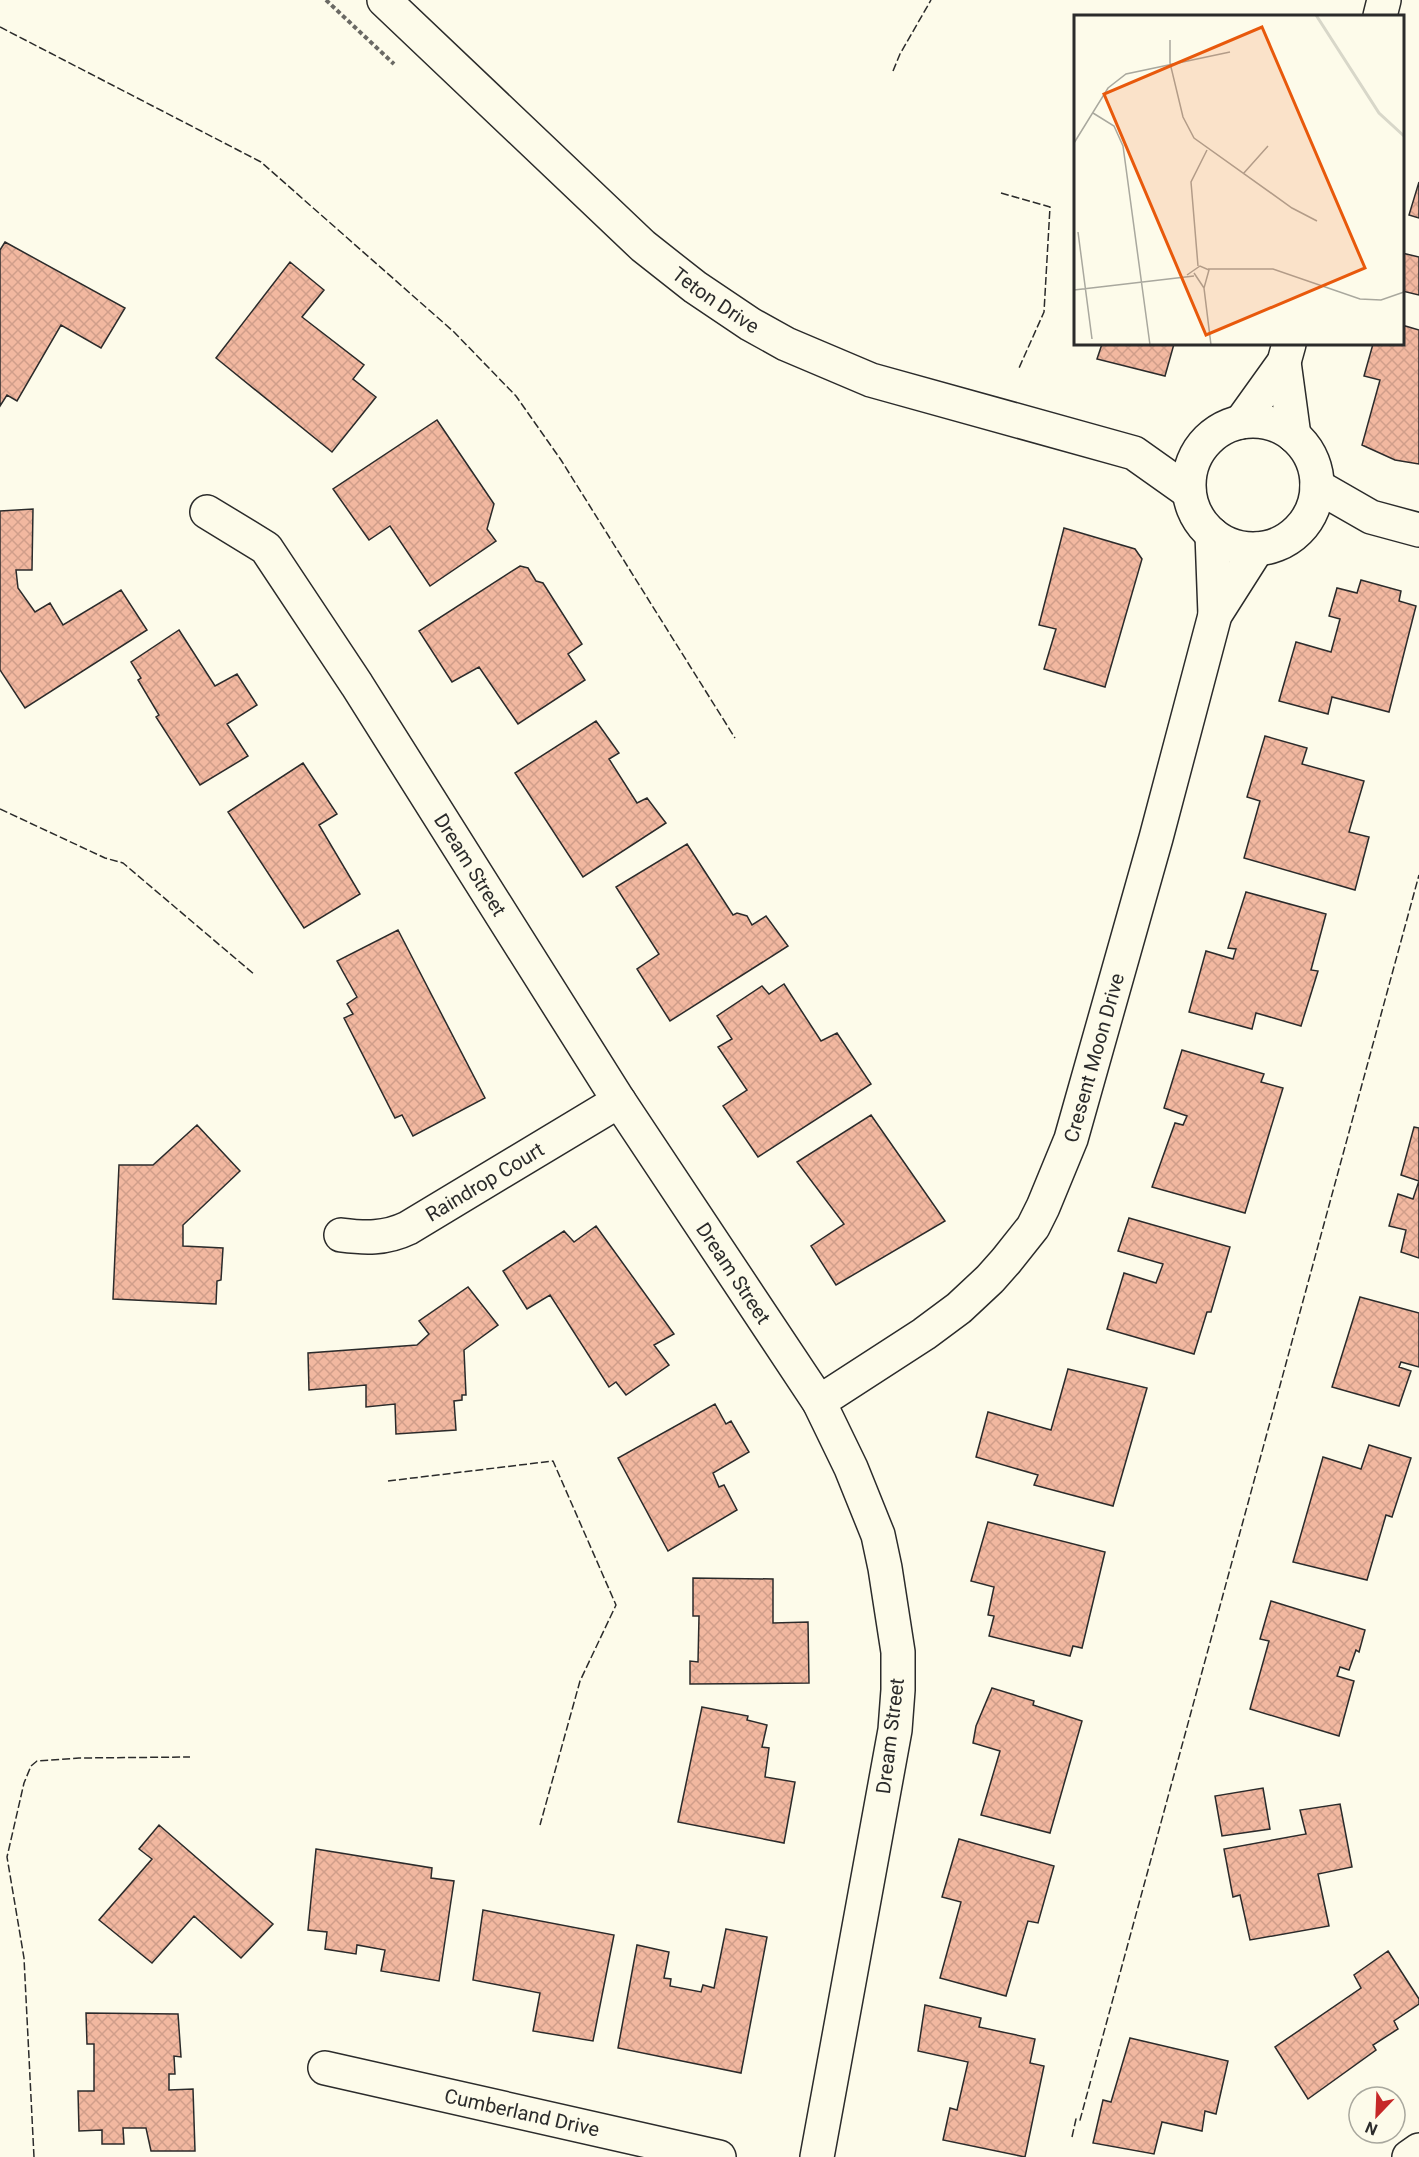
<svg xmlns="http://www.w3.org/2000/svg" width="1419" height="2157" font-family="Roboto,sans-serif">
	<defs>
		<pattern id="building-cross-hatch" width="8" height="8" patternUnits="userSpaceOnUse" patternTransform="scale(1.5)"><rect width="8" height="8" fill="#f2b8a0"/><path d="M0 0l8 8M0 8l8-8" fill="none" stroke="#d09e8a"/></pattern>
	</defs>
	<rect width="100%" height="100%" fill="#fdfbea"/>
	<!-- building -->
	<path fill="url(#building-cross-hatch)" stroke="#2b2b2b" stroke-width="1.5" d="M1419,182v36l-10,-3z
		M5,242l120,66 -24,40 -40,-23 -44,76 -10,-6 -7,11v-156z
		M1402,253l17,4v38l-17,-4z
		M290,262l34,28 -22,27 62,48 -11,14 23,18 -44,55 -116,-94z
		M1402,325l17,5v134l-24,-4 -33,-15 18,-65 -16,-4 9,-32h29z
		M1102,344h72l-9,32 -68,-17z
		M437,420l57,84 -7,25 9,12 -66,45 -40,-60 -21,14 -36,-51z
		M33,509l-1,61h-16l2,18 17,24 15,-9 13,22 58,-35 26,40 -122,78 -25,-38v-159z
		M1064,528l71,21 7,10 -37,128 -61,-18 12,-40 -17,-4z
		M520,566l8,2 8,13 7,2 39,61 -14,10 17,26 -67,44 -39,-57 -27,15 -33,-51z
		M1361,580l40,11 -2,10 17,5 -27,106 -57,-15 -4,17 -49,-13 17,-59 35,10 9,-33 -11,-3 8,-28 20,5z
		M179,630l36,56 22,-12 20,31 -30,19 21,32 -48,29 -44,-68 3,-2 -21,-35 3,-2 -10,-16z
		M596,721l23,32 -10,6 28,44 10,-5 19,25 -83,54 -68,-104z
		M1265,736l42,12 -5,16 62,17 -15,51 20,5 -14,53 -111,-32 16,-57 -13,-4z
		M303,763l34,51 -18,11 41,69 -56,34 -76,-116z
		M687,844l46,71 4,-2 10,3 5,9 14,-9 22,30 -118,75 -33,-52 22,-15 -43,-67z
		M1246,892l80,22 -15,56 7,1 -17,55 -45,-13 -4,16 -63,-17 17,-61 27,8 3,-10 -8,-1z
		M398,930l87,168 -72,38 -11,-21 -7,3 -51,-100 9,-4 -6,-10 10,-7 -20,-36z
		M784,984l37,57 16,-8 34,51 -113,73 -35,-51 24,-16 -29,-43 14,-8 -15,-23 45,-30 7,8z
		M1182,1050l82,24 -3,8 22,6 -38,125 -93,-26 23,-64 8,2 4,-9 -23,-8z
		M871,1115l74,106 -109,64 -25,-39 33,-22 -47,-62z
		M197,1125l43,46 -57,54v21l40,2 -2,32 -4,1 -1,23 -103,-5 6,-134h34z
		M1414,1127l5,1v130l-18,-6 5,-22 -17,-4 9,-32 15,5 6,-18 -18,-6z
		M1129,1218l101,29 -19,65h-4l-13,42 -87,-25 17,-56 32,10 7,-19 -45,-13z
		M596,1226l78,108 -20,11 15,20 -43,30 -10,-13 -7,5 -59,-92 -23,14 -24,-38 61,-40 10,11z
		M468,1287l30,38 -34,25 2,45h-4v5l-8,1 2,29 -60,4 -1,-30 -29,3v-22l-57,5 -1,-37 109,-8 12,-11 -10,-13z
		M1360,1297l59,16v54l-18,-5 -2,5 12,4 -12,35 -67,-19z
		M1068,1369l79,19 -34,118 -79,-21 4,-10 -62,-18 12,-45 63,18z
		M715,1404l11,20 5,-3 18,31 -36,21 6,14 5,-2 13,25 -69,41 -50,-93z
		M1369,1445l42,13 -19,59 -6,-2 -19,65 -74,-18 30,-105 38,12z
		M988,1522l117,30 -23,96 -9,-2 -3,10 -81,-20 5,-20 -6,-1 6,-28 -23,-6z
		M693,1578l80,1v44l35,-1 1,61 -119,1v-23l8,1 1,-46h-6z
		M1271,1601l94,29 -6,22 -3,-2 -7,20 -9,-3 -3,9 17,5 -15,55 -89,-27 19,-68 -9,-2z
		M992,1688l42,13 -1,4 49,16 -32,112 -69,-18 19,-64 -27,-8 3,-17z
		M702,1707l46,9 -1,4 20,5 -5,22 7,1 -4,29 30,5 -11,61 -106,-21z
		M1263,1788l7,41 -48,7 -7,-40z
		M1340,1804l12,63 -34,7 11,52 -79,14 -10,-45 -7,2 -9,-48 82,-15 -6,-24z
		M159,1825l114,99 -32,34 -47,-42 -42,47 -53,-43 53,-61 -13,-10z
		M959,1839l95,27 -16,57 -10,-2 -22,75 -66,-18 21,-76 -19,-5z
		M316,1849l116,19 -1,10 23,3 -15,100 -58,-10 4,-21 -28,-5 -1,9 -31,-5 2,-17 -19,-2z
		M483,1910l131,25 -21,106 -60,-10 7,-38 -67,-13z
		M726,1929l41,8 -26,136 -123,-25 19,-103 32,7 -5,26 7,1 -1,7 31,6 2,-7 11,3z
		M1388,1951l31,48v5l-25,17 4,8 -25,16 3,5 -68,49 -33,-52 86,-59 -7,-13z
		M925,2005l56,13 -2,9 56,12 -5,24 14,3 -19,91 -82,-17 7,-32 7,2 11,-48 -50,-11z
		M86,2013l92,1 3,43 -7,-1 1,18h-6v16l24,-1 2,62h-44l-5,-23h-23l1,16h-22v-14l-23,1 -1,-40h16v-47h-7z
		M1130,2038l98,23 -12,53 -11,-3 -3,20 -40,-9 -8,32 -61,-11 10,-43 8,2z"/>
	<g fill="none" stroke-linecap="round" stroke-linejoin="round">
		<!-- minor casing -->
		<g stroke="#2b2b2b" stroke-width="36">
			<g id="minor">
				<path id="s1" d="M384,0l259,246 52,41 55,37 36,20 85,36 263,73 55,39"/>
				<path d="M1380,16l4,-16"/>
				<path d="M1284,362l10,74"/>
				<circle cx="1253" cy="485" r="64"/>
				<path d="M1241,422l43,-60 5,-18"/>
				<path d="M1317,486l54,31 48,13"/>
				<path id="s2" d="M207,512l59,36 91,137 262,416 200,301 32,66 27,67 7,33 13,84v38l-3,40 -78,427"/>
				<path d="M1212,534l3,81"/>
				<path id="s3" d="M341,1235c24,3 44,4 67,-7l211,-127"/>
				<path id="s4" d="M819,1402l105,-68 35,-26 31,-29 16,-18 27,-34 10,-20 28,-68 85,-301 59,-223 42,-66"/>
				<path id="s5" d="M325,2068l394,89"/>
				<path d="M1409,2157l10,-7"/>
			</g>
		</g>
		<!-- path -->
		<path stroke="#6a6964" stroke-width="4" stroke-dasharray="4.5 3" stroke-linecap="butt" d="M326,0l68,64"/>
		<!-- minor -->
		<use href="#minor" stroke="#fdfbea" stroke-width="33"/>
		<!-- fence -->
		<path stroke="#2b2b2b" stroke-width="1.5" stroke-dasharray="8 3" stroke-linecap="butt" d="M0,27l261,135 193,170 62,64 45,64 174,278
			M893,71l7,-17 31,-54
			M1001,193l49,14 -6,105 -25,56
			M0,809l105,49 18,5 132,112
			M388,1481l165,-20 63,144 -36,76 -40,144
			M1072,2137l4,-18 4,1 339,-1245
			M34,2157l-10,-199 -17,-101 17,-74 7,-17 6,-5 42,-3 111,-1"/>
	</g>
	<g text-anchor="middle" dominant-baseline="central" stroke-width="4.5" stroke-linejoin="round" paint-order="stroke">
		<!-- street labels -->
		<g font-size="20" fill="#2b2b2b" stroke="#fdfbea">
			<text stroke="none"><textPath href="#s1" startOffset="448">Teton Drive</textPath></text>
			<text stroke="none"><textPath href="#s2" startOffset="446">Dream Street</textPath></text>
			<text stroke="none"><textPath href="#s4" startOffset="459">Cresent Moon Drive</textPath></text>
			<text stroke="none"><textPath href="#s3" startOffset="158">Raindrop Court</textPath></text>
			<text stroke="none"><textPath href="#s2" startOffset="932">Dream Street</textPath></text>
			<text transform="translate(890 1736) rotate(-83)">Dream Street</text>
			<text stroke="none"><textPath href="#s5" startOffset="202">Cumberland Drive</textPath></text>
		</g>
	</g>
	<!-- overview -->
	<g transform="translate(1074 15)">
		<rect width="330" height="330" fill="#fdfbea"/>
		<path fill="none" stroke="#d8d7c9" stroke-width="3" d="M242,0l63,98 25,23"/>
		<path fill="none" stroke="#a9a89e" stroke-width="1.5" d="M96,25v23l13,54 11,21 98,70 25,13M19,98l21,13 9,20 27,199M0,128l34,-55 18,-14 104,-22M169,159l25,-28M4,217l14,107M124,251l-7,-84 16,-32M134,254h65l87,30 21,1 23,-8M120,258l10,15M113,260l13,-9 9,4 -5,18 7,57M0,275l120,-14"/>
		<path fill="#e8590c" fill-opacity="0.15" stroke="#e8590c" stroke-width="3" d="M188,12l103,241 -159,67 -102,-241z"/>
		<rect width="330" height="330" fill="none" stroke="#2b2b2b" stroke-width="3"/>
	</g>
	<!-- north arrow -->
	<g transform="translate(1377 2115) rotate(203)"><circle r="28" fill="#fdfbea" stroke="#a9a89e" stroke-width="1.5"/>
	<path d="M0-4.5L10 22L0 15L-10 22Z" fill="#c62828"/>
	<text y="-9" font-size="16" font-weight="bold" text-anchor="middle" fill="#2b2b2b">N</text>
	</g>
</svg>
